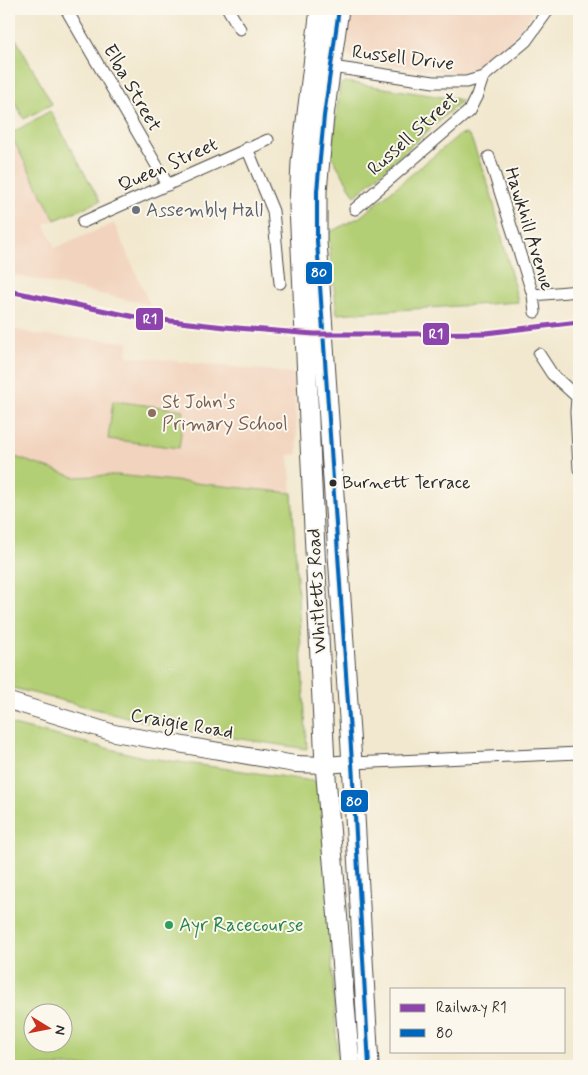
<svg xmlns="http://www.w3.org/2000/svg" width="588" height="1075" font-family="Mynerve,sans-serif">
	<rect width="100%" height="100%" fill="#fbf7ec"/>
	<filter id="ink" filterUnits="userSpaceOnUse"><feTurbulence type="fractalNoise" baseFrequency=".02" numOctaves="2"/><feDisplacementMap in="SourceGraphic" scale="10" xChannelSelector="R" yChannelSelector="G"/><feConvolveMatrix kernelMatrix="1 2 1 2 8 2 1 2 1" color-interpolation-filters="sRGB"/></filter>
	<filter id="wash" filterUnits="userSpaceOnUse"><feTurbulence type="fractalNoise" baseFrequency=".0096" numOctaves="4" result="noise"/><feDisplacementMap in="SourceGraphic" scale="20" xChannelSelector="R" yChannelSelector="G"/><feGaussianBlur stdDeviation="1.12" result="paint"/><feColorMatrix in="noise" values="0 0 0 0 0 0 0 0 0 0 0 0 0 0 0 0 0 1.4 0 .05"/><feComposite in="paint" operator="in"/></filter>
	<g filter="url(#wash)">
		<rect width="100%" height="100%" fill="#f2e8cf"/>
		<!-- built -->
		<path fill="#f2d4be" d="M351,9h185l-29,36 -23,21 -22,8 -109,-14 -6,-6 -1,-11z
			M50,111l50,90 -55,23 10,24 59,-25 36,82 -141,-31v-140z
			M9,328l30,7 89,7 -1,14 166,17 5,81 -9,1 3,38 -175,-18 -42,2 -66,-22z"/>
		<!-- green -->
		<path fill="#b3cf75" stroke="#6f7d50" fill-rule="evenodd" d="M16,39l36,65 -28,15 -15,-27v-49z
			M345,82l117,18 -107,96 -24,-41 9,-70z
			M50,111l50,90 -45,19 -45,-86z
			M467,134l4,4 20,55 27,109 -181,12 -9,-81 32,-16 99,-82z
			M113,401l71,9 -5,38 -71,-9z
			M9,455l66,22 42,-2 175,18 15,256 -133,-20 -165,-42z
			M9,724l134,33 178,25 17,284h-329zM32,1012h30v30h-30z"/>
	</g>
	<g filter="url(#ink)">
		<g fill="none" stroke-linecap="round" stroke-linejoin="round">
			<!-- minor casing -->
			<g stroke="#494744" stroke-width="13">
				<path id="minor" d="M66,9l102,176
					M228,9l12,20
					M325,66l109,16h32l17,-5 43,-36 23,-32
					M247,148l26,63 7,72
					M489,157l44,138 2,17
					M355,209l114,-98 8,-16 6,-18
					M83,222l185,-82
					M533,295l46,-4
					M539,354l13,20 25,23 -1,15 3,57
					M352,763l227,-10"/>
			</g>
			<!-- secondary casing -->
			<g stroke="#494744" stroke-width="18">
				<path id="secondary" d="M9,701l105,32 181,31 30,1 27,-2"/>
			</g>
			<!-- primary casing -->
			<g stroke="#494744" stroke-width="21">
				<path id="primary" d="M320,9l-19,153 -2,44 26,559 25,301
					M339,9l-15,107 -7,75v50l35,522 17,303"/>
			</g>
			<!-- minor -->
			<use href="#minor" stroke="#fff" stroke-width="11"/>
			<!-- secondary -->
			<use href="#secondary" stroke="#fff" stroke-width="16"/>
			<!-- primary -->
			<use href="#primary" stroke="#fff" stroke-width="19"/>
			<!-- bus-1 casing -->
			<g stroke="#fbf7ec" stroke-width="8">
				<path id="bus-1" d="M339,9l-15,107 -7,75v50l35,522 17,303"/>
			</g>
			<!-- bus-1 -->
			<use href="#bus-1" stroke="#0065bd" stroke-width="4"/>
			<!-- rail-1 casing -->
			<g stroke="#fbf7ec" stroke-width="9">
				<path id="rail-1" d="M9,291l126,26 90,10 89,7h86l86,-1 93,-11"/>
			</g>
			<!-- rail-1 -->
			<use href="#rail-1" stroke="#8e44ad" stroke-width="5"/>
		</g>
	</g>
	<!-- markers -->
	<circle fill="#6b7280" stroke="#fbf7ec" stroke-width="2" cx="136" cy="210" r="5"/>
	<circle fill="#8d6e63" stroke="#fbf7ec" stroke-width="2" cx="152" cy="413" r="5"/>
	<circle fill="#2b2b2b" stroke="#fbf7ec" stroke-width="2" cx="333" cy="483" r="4.5"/>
	<circle fill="#2e9e5b" stroke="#fbf7ec" stroke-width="2" cx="169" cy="925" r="5"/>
	<g text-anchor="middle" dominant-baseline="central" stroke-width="4" stroke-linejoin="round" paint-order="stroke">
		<!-- bus labels -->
		<g font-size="18" fill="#2b2b2b" stroke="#fbf7ec" text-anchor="start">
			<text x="342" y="483">Burnett Terrace</text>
		</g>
		<!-- street labels -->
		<g font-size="19" fill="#2b2b2b" stroke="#fbf7ec">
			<text transform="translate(403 58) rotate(7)">Russell Drive</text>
			<text transform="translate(132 88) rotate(60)">Elba Street</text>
			<text transform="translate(413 134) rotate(-42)">Russell Street</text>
			<text transform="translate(168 165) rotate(-24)">Queen Street</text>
			<text transform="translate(529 229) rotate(73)">Hawkhill Avenue</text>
			<text transform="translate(317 591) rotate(-93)">Whitletts Road</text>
			<text transform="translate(182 724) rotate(10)">Craigie Road</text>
		</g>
		<!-- worship labels -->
		<g font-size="19" fill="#5b616d" stroke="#fbf7ec" text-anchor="start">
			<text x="146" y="210">Assembly Hall</text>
		</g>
		<!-- education labels -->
		<g font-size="19" fill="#785e54" stroke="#fbf7ec" text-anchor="start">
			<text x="162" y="402">St John's<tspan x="162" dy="22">Primary School</tspan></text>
		</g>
		<!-- leisure labels -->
		<g font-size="19" fill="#27864d" stroke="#fbf7ec" text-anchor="start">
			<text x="179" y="925">Ayr Racecourse</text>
		</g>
	</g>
	<g stroke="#fbf7ec" stroke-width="2">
		<rect x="305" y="261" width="28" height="24" rx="5" fill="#0065bd"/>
		<rect x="135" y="307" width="29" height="24" rx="5" fill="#8e44ad"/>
		<rect x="422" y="322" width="28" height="24" rx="5" fill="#8e44ad"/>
		<rect x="340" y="789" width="29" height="24" rx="5" fill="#0065bd"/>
	</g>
	<g font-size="14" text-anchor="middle" font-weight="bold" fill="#fff">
		<text x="319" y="277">80</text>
		<text x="150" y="323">R1</text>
		<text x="436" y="338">R1</text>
		<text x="354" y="806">80</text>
	</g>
	<!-- margin -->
	<rect width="588" height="1075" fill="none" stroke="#fbf7ec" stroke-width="30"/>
	<!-- legend -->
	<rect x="390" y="988" width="175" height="65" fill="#fbf7ec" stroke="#a8a59f"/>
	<rect x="400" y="1004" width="25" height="8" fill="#8e44ad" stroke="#a8a59f"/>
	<text x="436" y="1012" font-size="15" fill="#2b2b2b">Railway R1</text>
	<rect x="400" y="1029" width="25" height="8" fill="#0065bd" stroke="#a8a59f"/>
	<text x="436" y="1038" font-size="15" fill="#2b2b2b">80</text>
	<!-- north arrow -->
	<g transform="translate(48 1028) rotate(100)"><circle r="24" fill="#fbf7ec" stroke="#a8a59f"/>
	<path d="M0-4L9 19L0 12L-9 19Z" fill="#c8321e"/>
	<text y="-8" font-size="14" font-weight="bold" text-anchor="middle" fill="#2b2b2b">N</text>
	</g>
</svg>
